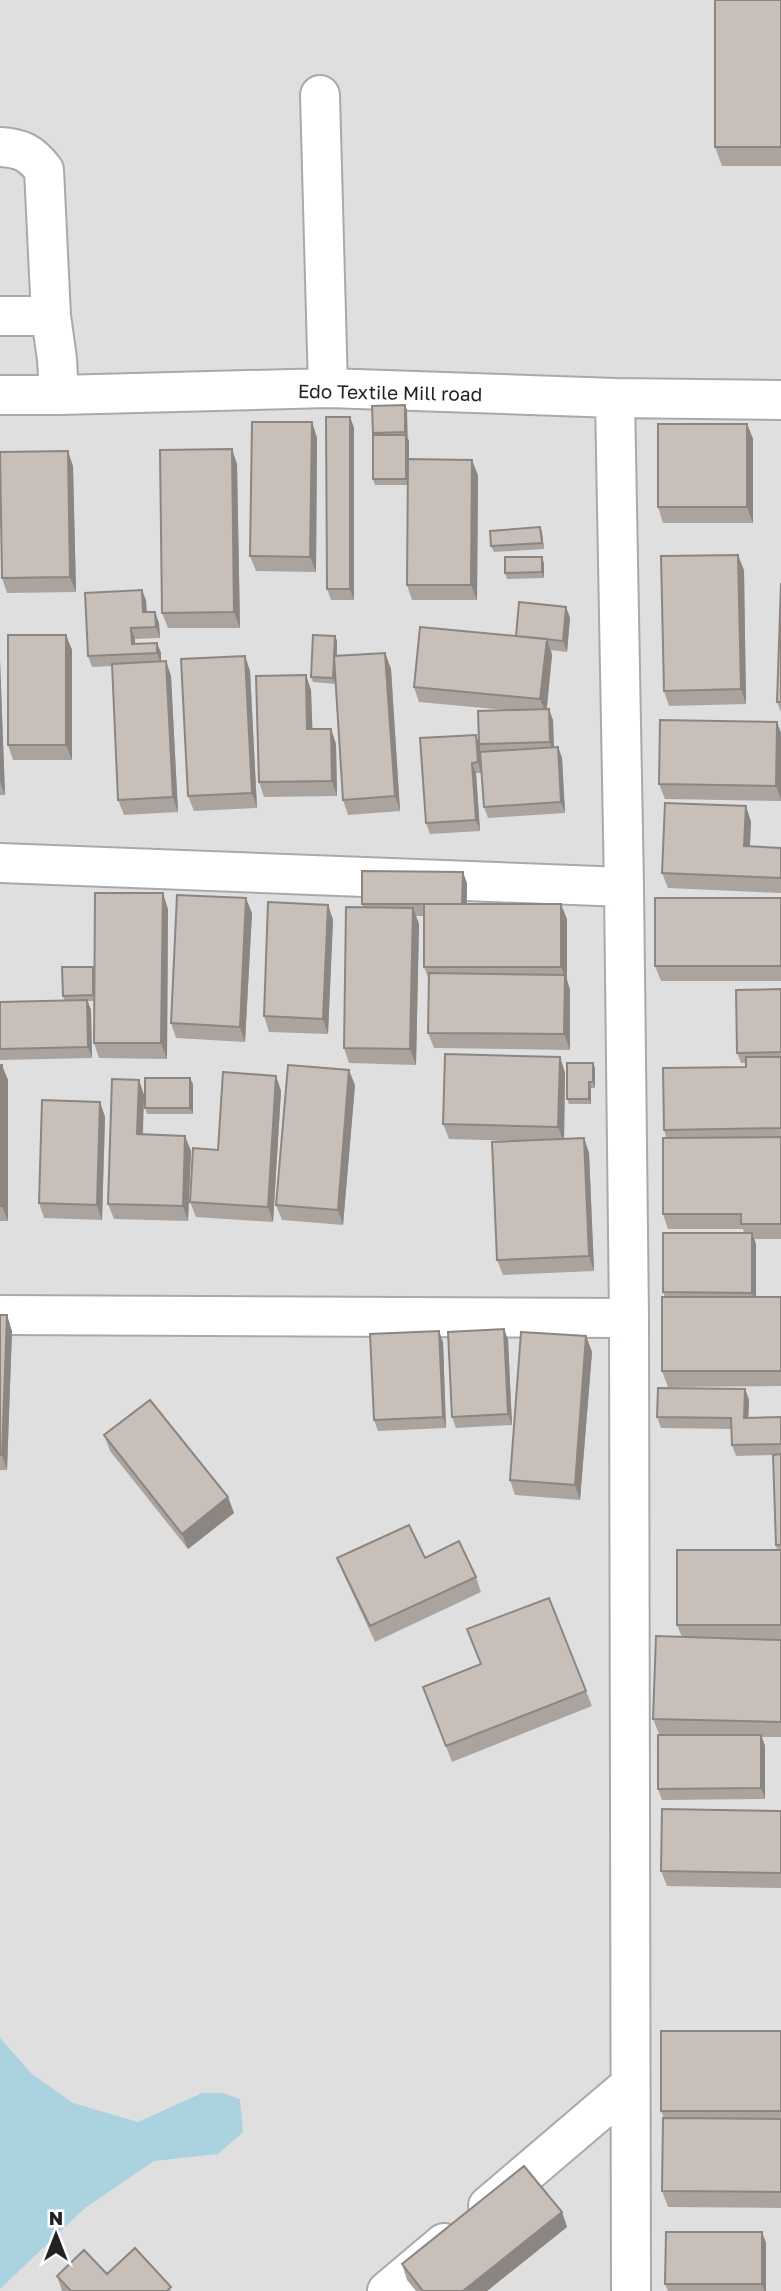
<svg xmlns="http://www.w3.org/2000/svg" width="781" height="2291" font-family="'Golos Text',sans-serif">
	<rect width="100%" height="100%" fill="#f2efe9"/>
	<!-- residential -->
	<path fill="#e0dfdf" d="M0,0h781v2291h-781z"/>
	<!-- water -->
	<path fill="#aad3df" d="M0,2038l32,36 41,29 65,19 64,-29h20l18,6 3,33 -25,22 -64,7 -69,47 -85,81z"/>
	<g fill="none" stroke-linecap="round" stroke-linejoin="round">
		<!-- minor casing -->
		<g stroke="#a9a9a9" stroke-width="42">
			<path id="minor" d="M320,95l8,293
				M0,147c21,1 31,6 44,23l7,146 6,43 2,36
				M0,316h51
				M0,395h59l269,-7 287,10 166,2
				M615,398l9,489 5,431 2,973
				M0,863l624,24
				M0,1315l629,3
				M488,2206l142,-121
				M387,2291l57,-48"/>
		</g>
		<!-- minor -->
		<use href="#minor" stroke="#fff" stroke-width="38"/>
	</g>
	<!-- wall -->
	<path fill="#aba49e" d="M781,0v166h-59l-7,-19z
		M407,410l2,49 69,16 -1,125h-65l-5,-15 1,-100h-33l-2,-6v-46z
		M350,417l4,11v172h-23l-4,-11z
		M312,422l5,16 -1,134 -60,-1 -6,-15z
		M747,424l6,15v84h-90l-5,-16z
		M237,464l3,164h-72l-6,-15z
		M73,466l3,126 -69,1 -5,-15z
		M540,527l2,6 2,16 -50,3 -3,-6z
		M544,563v15l-37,1 -2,-6z
		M744,570l2,134 -77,2 -5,-15z
		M781,583v129l-4,-10z
		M146,600l1,12 12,11 1,15 -25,1v5l22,-1 4,10v8h5l5,15 7,136 -54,3 -6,-15 -6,-134 -20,1 -4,-11z
		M566,607l4,11 -3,34 -16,-2 1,5 -5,54 6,11 1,28 4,-1 4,11 3,55 -77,5 -4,-11 -3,-34h-5l4,58 -50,3 -4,-11 53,-80 27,-33 -87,-8 -5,-15 102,-51z
		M66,635l6,15v110h-59l-5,-15z
		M335,636l2,5v15l48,-3 6,16 9,142 -52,4 -5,-15 -8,-116 -22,-2 -2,-5z
		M245,656l5,15 7,137 -63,3 -6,-15z
		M0,660l5,135h-5z
		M311,690l1,39h19l5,15 1,52 -73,1 -5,-15z
		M777,722l4,11v68l-116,-2 -6,-15z
		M746,806l5,16 -1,25 31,1v45l-113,-5 -6,-15z
		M467,883v21l100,15v61l3,10v60l-136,-2 -6,-15 1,-53 -5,-13v-51h-8l3,8 -3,141 -67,-2 -5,-15 19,-141 -1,-3z
		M781,898v83h-120l-6,-15z
		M328,905l5,15 -5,114 -59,-2 -5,-16z
		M168,909l-1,150 -68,-1 -5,-15v-42h-6l3,9 1,48 -92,2v-58l64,-2 -1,-4 30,-29 1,4z
		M252,913l-7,129 -69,-4 -5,-15z
		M781,989v250h-27l2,5v53h25v89l-113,1 -6,-16 3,-74 -2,-5 81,-59 -1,-4h-75l-5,-15 3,-77 -2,-7 82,-63v-4h-5l-4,-10z
		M560,1057l5,16 -1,66 20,-1 5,15 5,118 -91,4 -6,-15 22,-119 -70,-2 -6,-15z
		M593,1063l2,5v20h-4v16h-22l-2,-5z
		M0,1065l8,15v141h-8z
		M276,1076l5,15 -8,131 -77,-5 -6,-15 28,-52z
		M139,1080l5,15 -1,40 48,16 -3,70 -74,-2 -6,-15z
		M193,1084v30h-46l-2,-6z
		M355,1085l-12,140 -61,-5 -6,-15z
		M100,1102l5,15 -3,103 -58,-2 -5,-15z
		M0,1315l12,16 -5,139h-7z
		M504,1329l4,11 4,85 -56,3 -4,-11z
		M586,1336l6,16 -12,148 -65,-5 -5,-15z
		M443,1342l3,86 -68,3 -4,-11z
		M745,1389l4,11 -1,18 33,-1v320h-19l3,9v53l-103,1 -4,-11 44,-54 -43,-1 -6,-15 29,-82 -5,-12 100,-75 -1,-5 -3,-90 -37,1 -4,-11v-16l-71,-1 -4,-11z
		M104,1435l124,62 6,16 -46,36 -78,-98z
		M337,1558h88l51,19 5,15 -106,50 -32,-69z
		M467,1629l119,62 6,15 -140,56 -29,-75 58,-23z
		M781,1811v77l-114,-2 -6,-15z
		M781,2031v177l-113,-1 -6,-16 2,-73 -3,-7z
		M562,2212l5,15 -80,64h-71l-9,-11 -5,-16z
		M762,2232l4,11v48h-98l-3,-7z
		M107,2274l66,17h-111l-5,-15z"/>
	<!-- shaded-wall -->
	<path fill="#8b8681" d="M405,405l2,5v27l2,4v44l-3,-6v-44l-1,-3z
		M350,417l4,11v172l-4,-11z
		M312,422l5,16 -1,134 -6,-15z
		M747,424l6,15v84l-6,-16z
		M232,449l5,15 3,164 -6,-16z
		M68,451l5,15 3,126 -6,-15z
		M472,460l6,15 -1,125 -6,-15z
		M540,527l2,6 2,16 -2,-6z
		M738,555l6,15 2,134 -5,-15z
		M542,557l2,6v15l-2,-6z
		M142,590l4,10 1,23 -4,-11z
		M566,607l4,11 -3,34 -4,-11z
		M155,612l4,11 1,15 -4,-11z
		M131,628l4,11 1,16 -4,-11z
		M66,635l6,15v110l-6,-15z
		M335,636l2,5 -1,43 -3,-6z
		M547,639l5,16 -6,59 -6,-15z
		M157,643l4,10v11l-4,-11z
		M385,653l6,16 9,142 -5,-15z
		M245,656l5,15 7,137 -5,-15z
		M0,660l5,135 -5,-14z
		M166,661l5,15 7,136 -5,-15z
		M306,675l5,15 2,54 -6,-15z
		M549,709l4,11 1,33 -4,-11z
		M777,722l4,11v66l-5,-13z
		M331,729l5,15 1,52 -5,-15z
		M476,735l4,11 1,27 -3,-11z
		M558,747l4,11 3,55 -4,-11z
		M472,763l4,10 4,58 -4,-11z
		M746,806l5,16 -2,39 -5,-15z
		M463,872l4,11 -1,33 -4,-11z
		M163,893l5,16 -1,150 -6,-16z
		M246,898l6,15 -7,129 -5,-15z
		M561,904l6,15v61l3,10v60l-6,-16 1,-57 -4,-10z
		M328,905l5,15 -5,114 -5,-15z
		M413,908l6,16 -3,141 -6,-16z
		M87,1000l4,10 1,48 -4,-11z
		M560,1057l5,16 -1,69 -6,-15z
		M593,1063l2,5v20l-2,-6z
		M2,1065l6,15v141l-6,-15z
		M349,1070l6,15 -12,140 -5,-15z
		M276,1076l5,15 -8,131 -5,-15z
		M190,1078l3,6v30l-3,-6z
		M139,1080l5,15 -2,55 -5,-16z
		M589,1082l2,6v16l-2,-5z
		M100,1102l5,15 -3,103 -5,-15z
		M185,1136l6,15 -3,70 -5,-15z
		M584,1138l5,15 5,118 -5,-15z
		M752,1233l4,11v59l-4,-10z
		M7,1315l5,16 -5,139 -5,-15z
		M504,1329l4,11 4,85 -4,-11z
		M439,1331l4,11 3,86 -3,-11z
		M586,1336l6,16 -12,148 -5,-15z
		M745,1389l4,11 -1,29 -4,-11z
		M228,1497l6,16 -46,36 -6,-15z
		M761,1735l4,11v53l-4,-11z
		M562,2212l5,15 -80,64h-24z
		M762,2232l4,11v48h-2l-2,-7z"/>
	<!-- building -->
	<path fill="#c7bfb8" stroke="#8b8681" stroke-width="2" d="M715,0h66v147h-66z
		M405,405v27l-32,1 -1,-27z
		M326,417h24v172h-23z
		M252,422h60l-2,135 -60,-1z
		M658,424h89v83h-89z
		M373,435h33v44h-33z
		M232,449l2,163 -72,1 -2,-163z
		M68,451l2,126 -68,1 -2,-126z
		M408,459l64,1 -1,125h-64z
		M540,527l2,16 -51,3 -1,-15z
		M738,555l3,134 -77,2 -3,-135z
		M505,557h37v15l-37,1z
		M781,583v119h-4z
		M142,590l1,22h12l1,15 -25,1 1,16 25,-1v10l-69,3 -3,-63z
		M519,602l47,5 -3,34 -47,-5z
		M420,627l127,12 -7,60 -126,-12z
		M8,635h58v110h-58z
		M313,635l22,1 -2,42 -22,-1z
		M385,653l10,143 -52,4 -9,-144z
		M245,656l7,137 -64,3 -7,-137z
		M166,661l7,136 -55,3 -6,-136z
		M306,675l1,54h24l1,52 -73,1 -3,-106z
		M549,709l1,33 -71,2 -1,-33z
		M660,720l117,2 -1,64 -117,-2z
		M476,735l2,27 -6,1 4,57 -50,3 -6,-85z
		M558,747l3,55 -77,5 -4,-55z
		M665,803l81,3 -2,40 37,2v30l-119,-5z
		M362,871l101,1 -1,32h-100z
		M95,893h68l-2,150h-67z
		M177,895l69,3 -6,129 -69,-4z
		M655,898h126v68h-126z
		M268,902l60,3 -5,114 -59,-3z
		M424,904h137v63h-137z
		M346,907l67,1 -3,141 -66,-1z
		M62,967h31v28l-30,1z
		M429,973l136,2 -1,59 -136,-1z
		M781,989v63l-44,1 -1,-63z
		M87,1000l1,47 -88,2v-47z
		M445,1054l115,3 -2,70 -115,-3z
		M746,1057h35v71l-117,2 -1,-62 83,-1z
		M567,1063h26v19h-4v17h-22z
		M0,1065h2v141h-2z
		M288,1065l61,5 -11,140 -62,-5z
		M223,1072l53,4 -8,131 -78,-5 3,-54 25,2z
		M145,1078h45v30h-45z
		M112,1079l27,1 -2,54 48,2 -2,70 -75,-2z
		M42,1100l58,2 -3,103 -58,-2z
		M781,1137v87h-40v-10h-78v-76z
		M584,1138l5,118 -92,4 -5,-118z
		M663,1233h89v60l-89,-1z
		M662,1297h119v74h-119z
		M0,1315h7l-5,140h-2z
		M504,1329l4,85 -56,3 -4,-85z
		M439,1331l4,86 -69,3 -4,-86z
		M521,1332l65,4 -11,149 -65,-5z
		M658,1388l87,1 -1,29 37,-1v27l-49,1 -1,-27 -74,-1z
		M150,1400l78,97 -46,37 -78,-99z
		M781,1454v91h-5l-3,-90z
		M409,1525l16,33 34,-17 17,36 -106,49 -33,-68z
		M677,1550h104v75h-104z
		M549,1598l37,93 -140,55 -23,-59 58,-23 -14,-35z
		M656,1636l125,4v82l-128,-3z
		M658,1735h103v53l-103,1z
		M662,1809l119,2v62l-120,-2z
		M661,2031h120v80h-120z
		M663,2118l118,1v73l-119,-1z
		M524,2166l38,46 -99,79h-40l-21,-27z
		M666,2232h96v52h-97z
		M135,2248l36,39 -4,4h-96l-14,-15 27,-26 23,24z"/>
	<g text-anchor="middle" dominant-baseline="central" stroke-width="5" stroke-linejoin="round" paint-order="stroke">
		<!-- street labels -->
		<g font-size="19" fill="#222" stroke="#fff">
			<text transform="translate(390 392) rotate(1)">Edo Textile Mill road</text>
		</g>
	</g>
	<!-- north arrow -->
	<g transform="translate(56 2235)" stroke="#ffffff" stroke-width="5" paint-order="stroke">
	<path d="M0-5L12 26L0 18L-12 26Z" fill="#222222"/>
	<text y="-10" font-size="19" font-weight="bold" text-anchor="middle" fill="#222222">N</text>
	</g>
</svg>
